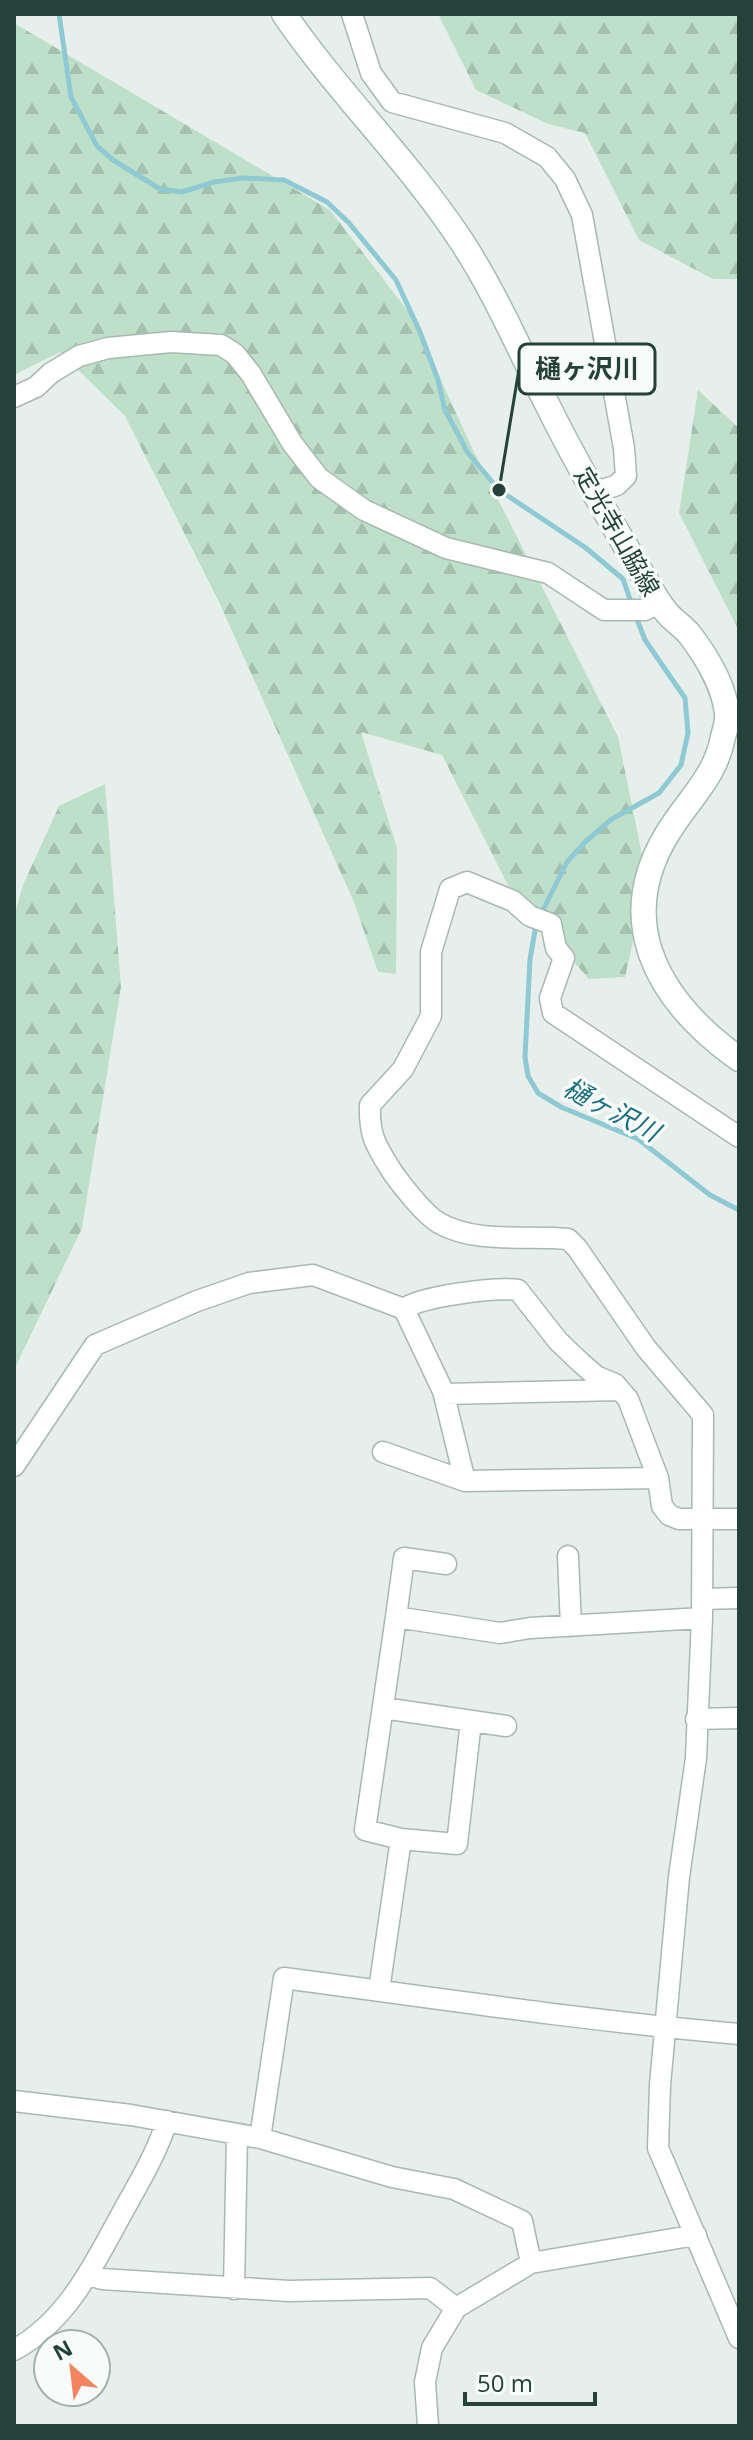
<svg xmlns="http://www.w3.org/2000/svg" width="753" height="2440" font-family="'Open Sans','Noto Sans JP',sans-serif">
	<defs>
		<pattern id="forest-firs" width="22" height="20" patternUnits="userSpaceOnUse" patternTransform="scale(2)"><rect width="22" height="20" fill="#bfe0c8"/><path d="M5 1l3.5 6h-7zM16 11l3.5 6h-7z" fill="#a4c1ad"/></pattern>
	</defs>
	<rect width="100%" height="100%" fill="#e6efeb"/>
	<!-- forest -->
	<path fill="url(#forest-firs)" d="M438,14h301v265h-26l-74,-39 -54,-107 -37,-9 -72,-34z
		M14,23l316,187 81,105 63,137 144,285 29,142 -22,98 -36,2 -79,-90 -68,-134 -81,-23 36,116 -1,126 -18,-2 -24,-70 -135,-300 -94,-186 -65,-64 -46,23z
		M698,390l41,38v203l-60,-118z
		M105,784l16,203 -39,241 -68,142v-453l9,-32 36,-79z"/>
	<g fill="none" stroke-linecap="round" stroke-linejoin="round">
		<!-- stream -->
		<path stroke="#8ec9d4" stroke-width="5" d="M59,14l12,83 26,49 16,14 47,29 22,3 32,-10 29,-4 41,2 43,22 22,21 47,57 24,52 18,48 7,30 23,43 31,37 87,58 37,31 9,26
			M540,916l27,-54 19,-21 26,-22 47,-26 22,-28 7,-32 -3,-35 -40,-58 -10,-26
			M536,925l-6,34 -5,98 3,19 10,17 23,14 77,32 72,56 29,15"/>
		<!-- minor casing -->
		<g stroke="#a8b8b2" stroke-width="23">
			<path id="minor" d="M352,14l19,59 21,29 113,31 42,24 18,22 17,36 42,233 2,28 -9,9 -23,8
				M14,397l22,-10 15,-14 28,-17 29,-8 63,-6 50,3 14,9 16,20 41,69 27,35 45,32 82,38 102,25 56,37h41l14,-7
				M739,1137l-186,-124 -3,-15 14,-40 -8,-10 -5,-24 -21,-8 -17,-15 -46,-19 -17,7 -19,63v64l-28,53 -33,36c-1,32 6,41 23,68 10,14 32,42 46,50 37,21 89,12 129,16l9,9 69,100 57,67 -1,203 -6,140 -17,119 -19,208 -2,63 81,190
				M404,1309c17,-13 92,-22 114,-19l40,51 22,21 16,14 19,8 13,15 30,79 4,28 7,9 10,4h60
				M444,1394l176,-4
				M14,1466l81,-121 102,-44 52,-18 64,-8 91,34 39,82 22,90 -82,-29
				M465,1481l193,-3
				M568,1556l3,70
				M702,1599l37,-1
				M396,1617l8,-59 42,6
				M383,1708l123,18
				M696,1719l43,-1
				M401,1839l56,5 14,-123
				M379,1990l22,-151 -36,-9 31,-213 104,16 30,-5 172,-10
				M14,2101l117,14 129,23 132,39 62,12 68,32 9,42
				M260,2138l24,-160c152,20 303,43 455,56
				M88,2275l14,4 187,12 141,-3 26,20
				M234,2289l3,-154
				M14,2350c53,-29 79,-84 107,-135 17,-31 35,-60 46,-94
				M428,2426l-3,-44 7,-34 24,-40 75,-45 165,-28"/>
		</g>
		<!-- secondary casing -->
		<g stroke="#a4bbb3" stroke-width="27">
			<path id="secondary" d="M284,14c54,79 123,145 176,225 34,51 59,110 87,165 29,59 63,116 97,173 7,13 14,26 24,37 6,7 16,13 22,21 16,21 34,51 37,78 1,7 -2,17 -4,24 -7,36 -28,56 -48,85 -66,94 -20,177 64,237"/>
		</g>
		<!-- minor -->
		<use href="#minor" stroke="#fff" stroke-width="20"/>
		<!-- secondary -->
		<use href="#secondary" stroke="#fff" stroke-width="24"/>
	</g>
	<g text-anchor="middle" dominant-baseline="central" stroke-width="7" stroke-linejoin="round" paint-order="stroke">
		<!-- street labels -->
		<g font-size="24" fill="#24423a" stroke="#f7fbf9">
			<text transform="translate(618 531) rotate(60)">定光寺山脇線</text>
		</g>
		<!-- water labels -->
		<g font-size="26" font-style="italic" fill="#1c6f80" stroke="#f7fbf9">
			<text transform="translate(612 1109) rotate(28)">樋ヶ沢川</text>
		</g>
	</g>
	<!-- callouts -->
	<path fill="none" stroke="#24423a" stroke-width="3" d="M499 490L519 369"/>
	<circle fill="#24423a" stroke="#f7fbf9" stroke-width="3" cx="499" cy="490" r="8"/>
	<rect fill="#f7fbf9" stroke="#24423a" stroke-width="3" x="519" y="344" width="136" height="50" rx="8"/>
	<g font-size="26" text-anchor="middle" font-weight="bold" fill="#24423a">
		<text x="587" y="378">樋ヶ沢川</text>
	</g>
	<!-- border -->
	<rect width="753" height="2440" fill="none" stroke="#24423a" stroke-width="32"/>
	<!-- north arrow -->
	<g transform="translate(72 2368) rotate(332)"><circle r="38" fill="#f7fbf9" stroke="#a3b1ad" stroke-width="2"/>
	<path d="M0-6L14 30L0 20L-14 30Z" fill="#f4845f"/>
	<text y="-12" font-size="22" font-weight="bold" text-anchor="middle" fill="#24423a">N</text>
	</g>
	<!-- scale -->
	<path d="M465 2392v12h130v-12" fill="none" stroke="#24423a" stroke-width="4"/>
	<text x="477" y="2392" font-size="24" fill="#24423a" stroke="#f7fbf9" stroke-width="6" paint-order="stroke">50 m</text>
</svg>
